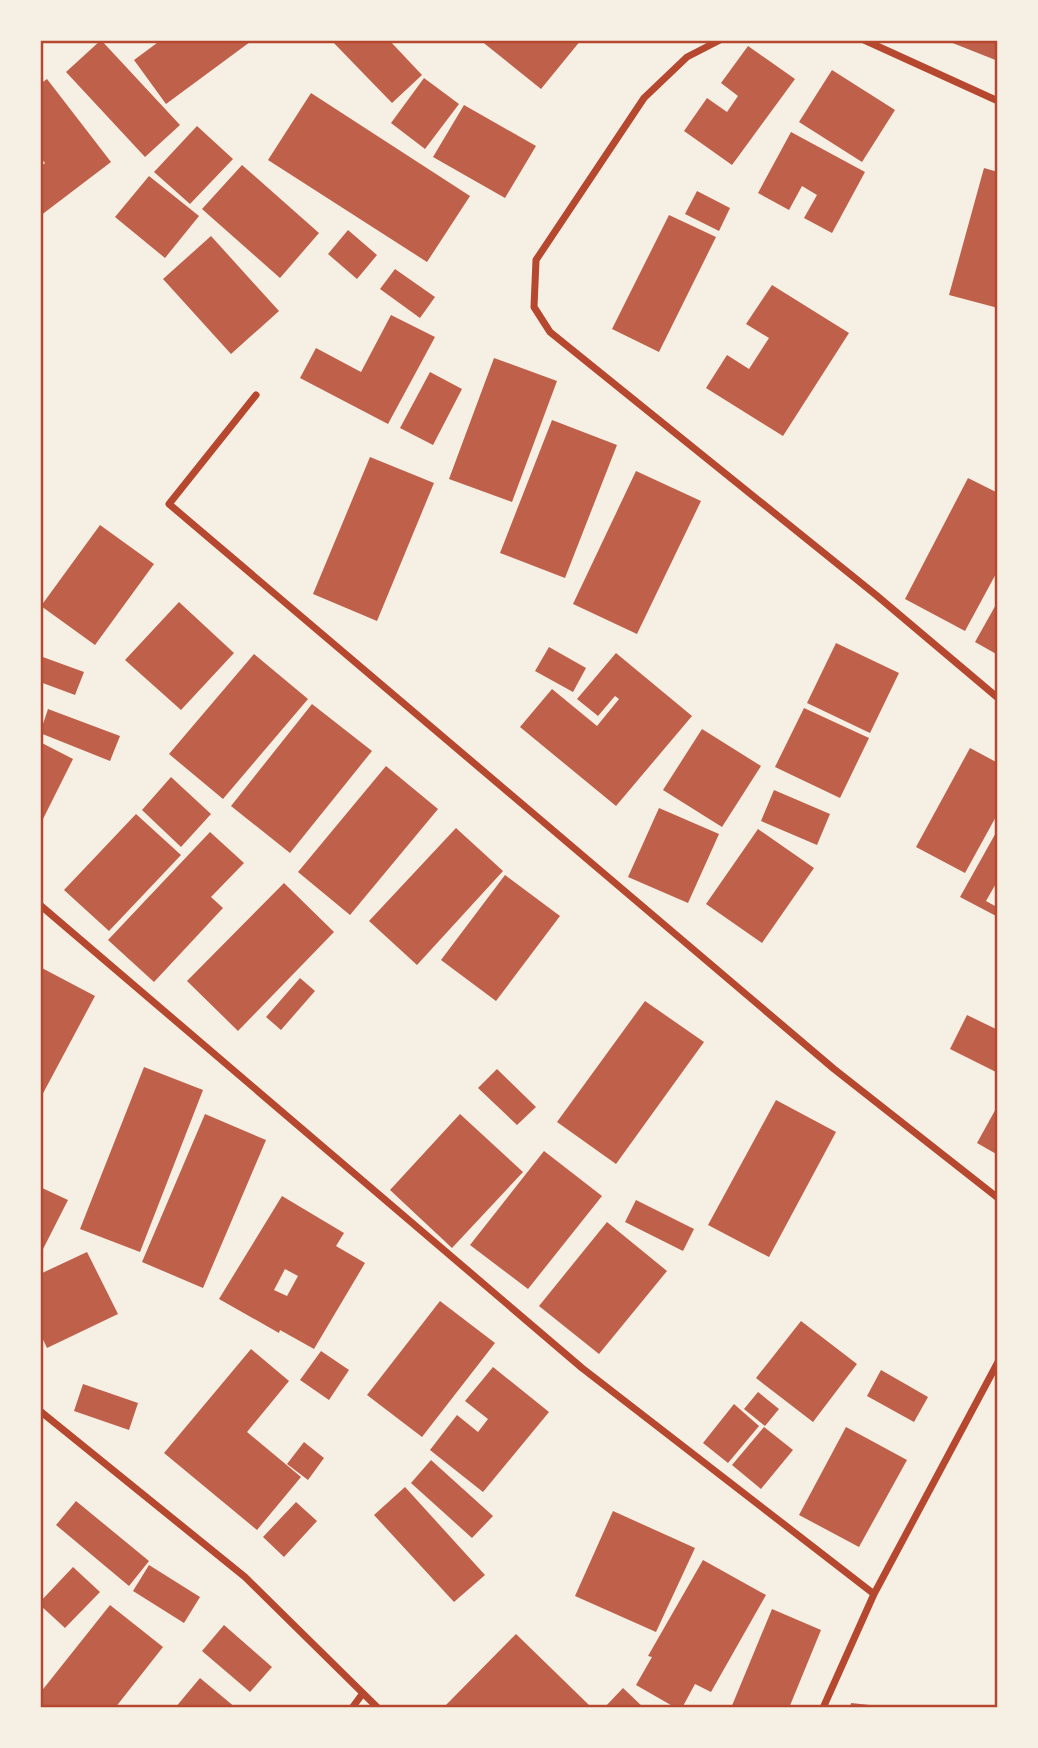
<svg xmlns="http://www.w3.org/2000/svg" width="1038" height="1748" font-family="Jost,sans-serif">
	<rect width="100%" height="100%" fill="#f6efe4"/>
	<!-- building -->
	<path fill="#bf614a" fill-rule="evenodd" d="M101,40l79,85 -35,32 -79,-85z
		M161,40h88l1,2 -84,62 -32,-44z
		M331,40h58l33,35 -30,28z
		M480,40h101l-40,49z
		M945,40h53v21z
		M748,46l47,33 -63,86 -48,-34 23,-33 20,14 11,-16 -17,-13z
		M832,70l63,40 -33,52 -63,-40z
		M424,78l35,26 -34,45 -34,-26z
		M47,79l64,83 -71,54v-49l5,-4 -5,-6v-73z
		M311,93l159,103 -43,66 -159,-102z
		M464,105l72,41 -31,52 -72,-41z
		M197,126l36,33 -43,45 -36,-32z
		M791,132l74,40 -33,61 -28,-15 13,-23 -15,-9 -13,24 -31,-17z
		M242,165l77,68 -39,45 -78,-69z
		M984,168l14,4v136l-49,-13z
		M149,176l50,40 -34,42 -50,-41z
		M697,191l33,17 -11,23 -34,-17z
		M669,215l47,22 -57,115 -47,-23z
		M348,230l29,25 -20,24 -29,-25z
		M211,236l68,75 -48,43 -68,-75z
		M395,269l40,28 -15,21 -40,-29z
		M772,285l77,48 -66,103 -77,-48 21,-33 22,14 20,-31 -23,-14z
		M391,315l44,22 -47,87 -88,-46 16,-30 45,24z
		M494,358l63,23 -45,121 -63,-23z
		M430,372l32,17 -29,56 -33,-17z
		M552,420l65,25 -52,133 -65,-25z
		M370,457l64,26 -57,138 -64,-27z
		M636,471l65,30 -64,133 -64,-30z
		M968,478l30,15v77l-33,61 -60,-32z
		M100,525l54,39 -59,81 -54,-39z
		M998,601v54l-23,-13z
		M179,602l55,51 -53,57 -56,-50z
		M836,643l63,30 -29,60 -63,-30z
		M549,647l37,21 -13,24 -38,-21z
		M616,653l76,63 -76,90 -96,-79 32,-38 45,37 22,-27 -4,-3 -17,20 -21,-17z
		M254,654l54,45 -85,100 -54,-45z
		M40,656l44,16 -9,23 -35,-13z
		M312,704l60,47 -82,102 -59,-47z
		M804,708l65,30 -29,60 -65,-31z
		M48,709l72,27 -10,25 -70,-28z
		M702,729l59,37 -39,61 -59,-37z
		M40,742l33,17 -33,66z
		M970,748l28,15v50l-33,60 -49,-26z
		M386,766l52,43 -88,106 -52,-43z
		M171,777l40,37 -30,33 -39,-37z
		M774,790l56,24 -13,31 -56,-24z
		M659,808l60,26 -31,69 -60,-26z
		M136,814l45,41 -72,76 -45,-41z
		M456,828l47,43 -86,94 -48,-44z
		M758,829l56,39 -52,75 -56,-39z
		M998,829v51l-12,21 9,5 3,-5v16l-38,-20z
		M210,832l34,31 -33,34 12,11 -69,74 -46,-42z
		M505,875l55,41 -64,85 -55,-41z
		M284,883l50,49 -96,99 -51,-50z
		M40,967l55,29 -55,103z
		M300,978l15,13 -34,39 -15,-13z
		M645,1001l59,41 -88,122 -59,-42z
		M967,1015l31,15v43l-48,-24z
		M144,1067l59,23 -63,162 -60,-23z
		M497,1069l39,38 -19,18 -39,-37z
		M776,1100l60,32 -67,125 -61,-32z
		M998,1105v50l-21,-12z
		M205,1114l61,26 -63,148 -61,-26z
		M460,1114l63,58 -71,76 -62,-58z
		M544,1151l58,45 -74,93 -58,-44z
		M40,1187l28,13 -28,55z
		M282,1196l62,37 -8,13 29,17 -51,86 -34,-19 -1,3 -60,-34zM285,1269l13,7 -11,20 -13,-6z
		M636,1200l58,29 -11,22 -58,-29z
		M607,1222l60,49 -68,83 -60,-48z
		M87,1252l31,62 -71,34 -7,-15v-59z
		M440,1301l55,42 -73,94 -55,-42z
		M801,1321l56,43 -44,58 -57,-44z
		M251,1349l38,32 -42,51 54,45 -44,53 -93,-77z
		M321,1351l28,19 -20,30 -29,-20z
		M493,1367l56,45 -66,80 -53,-42 27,-35 21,17 10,-13 -23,-18z
		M881,1370l47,27 -14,25 -47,-26z
		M83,1384l55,19 -9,27 -55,-19z
		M758,1392l21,17 -14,17 -21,-17z
		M734,1404l25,22 -31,37 -25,-20z
		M764,1427l29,23 -32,39 -29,-24z
		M846,1427l61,33 -48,87 -60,-32z
		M304,1442l20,16 -16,22 -21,-16z
		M431,1460l62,56 -21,22 -61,-55z
		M405,1487l80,88 -31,27 -80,-87z
		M76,1501l73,60 -20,25 -73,-61z
		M296,1502l21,19 -33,36 -21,-20z
		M613,1511l82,37 -39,84 -81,-36z
		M703,1560l63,35 -55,97 -16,-8 -13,24h-6l-40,-23 16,-28 -4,-1z
		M149,1565l51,32 -16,26 -51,-32z
		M73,1567l27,25 -35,36 -25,-23v-3z
		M110,1605l53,42 -48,61h-75v-15z
		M772,1609l49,21 -32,78h-58z
		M224,1625l48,42 -22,25 -48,-41z
		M516,1634l73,71 -2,3h-138l-3,-3z
		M200,1678l36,30h-61z
		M623,1688l21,20h-40z
		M851,1703l28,3v2h-29z"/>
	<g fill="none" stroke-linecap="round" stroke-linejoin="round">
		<!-- minor -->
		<path stroke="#b5482f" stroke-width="7" d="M720,40l-33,17 -43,41 -108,162 -2,47 16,25 326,263 122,103
			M864,40l134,61
			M256,395l-87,109 665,565 164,129
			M40,905l542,463 292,226
			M40,1411l205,166 133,131
			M352,1708l11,-15
			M823,1708l51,-114 124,-232"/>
	</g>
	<!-- border -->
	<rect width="1038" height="1748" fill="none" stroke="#f6efe4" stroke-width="84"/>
	<rect x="42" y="42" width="954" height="1664" fill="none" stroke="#b5482f" stroke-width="2.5"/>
</svg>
